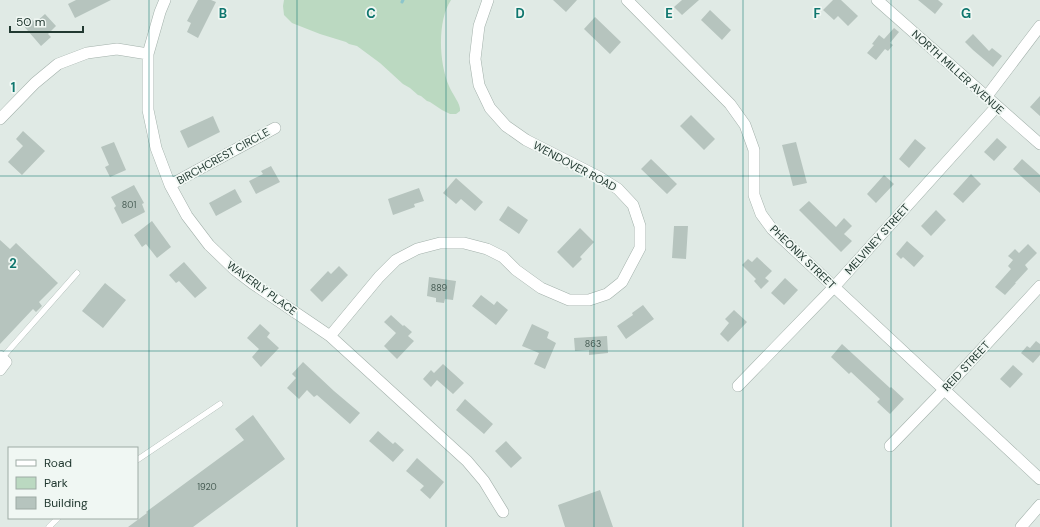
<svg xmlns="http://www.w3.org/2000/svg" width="1040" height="527" font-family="'DM Sans',sans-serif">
	<rect width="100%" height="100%" fill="#e0eae5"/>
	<!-- green -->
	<path fill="#bbd9c1" d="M284,0h167c-14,21 -12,63 -2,86 3,8 12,18 11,25l-4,3h-6l-8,-4 -12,-8 -3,-1 -6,-5 -3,-1 -8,-7 -7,-4 -23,-21 -23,-17 -8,-2 -3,-2 -26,-8 -28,-11 -8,-8 -1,-9z"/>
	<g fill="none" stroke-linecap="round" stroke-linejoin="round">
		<!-- stream -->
		<path stroke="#8cc5cb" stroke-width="3" d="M402,2l1,-2"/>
	</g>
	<!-- building -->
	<path fill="#b6c4be" d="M76,0h35l-36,18 -7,-14z
		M198,0h13l5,2 -18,36 -11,-6 4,-9 -4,-2z
		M553,0h24l-11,12z
		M682,0h17l-17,15 -8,-8z
		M833,0h8l17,16 -10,10 -10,-10 -4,4 -11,-10z
		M918,0h20l5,4 -8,10z
		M710,10l21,20 -9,10 -21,-20z
		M45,14l11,12 -8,8 3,3 -10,9 -19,-22 8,-7 5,6z
		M595,17l26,25 -11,12 -26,-25z
		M894,28l5,4 -9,11 3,2 -5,6 -3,-2 -9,11 -9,-7 7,-8 -2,-1 7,-9 5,4z
		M973,34l16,17 3,-3 10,8 -9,11 -20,-17 -8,-8z
		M1040,96v20l-10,-9z
		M691,115l24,24 -11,11 -24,-24z
		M213,116l7,16 -32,16 -8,-17z
		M23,131l22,20 -23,24 -14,-13 15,-16 -7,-7z
		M997,138l10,9 -13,14 -10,-9z
		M915,139l11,9 -17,20 -10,-9z
		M114,142l12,28 -16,7 -5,-10 4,-2 -8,-18z
		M796,142l11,41 -14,3 -11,-41z
		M651,159l26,25 -10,10 -26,-25z
		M1022,159l18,16v18l-27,-24z
		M271,166l9,16 -24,12 -7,-13 14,-7 -2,-3z
		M971,174l10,10 -18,19 -10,-9z
		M884,175l10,9 -18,19 -9,-9z
		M456,178l27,24 -8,9 -14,-12 -5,5 -13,-11z
		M134,185l10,18 -2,1 3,8 -23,12 -8,-16 2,-2 -5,-9z
		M419,188l5,13 -10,3 1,3 -22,8 -5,-16z
		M235,189l7,13 -26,14 -7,-13z
		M809,201l27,26 8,-9 8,8 -8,8 8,7 -11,11 -42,-42z
		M508,206l20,14 -9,14 -20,-14z
		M936,210l10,10 -15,16 -10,-10z
		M152,221l19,26 -14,11 -11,-14 -4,3 -8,-12z
		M674,226h14l-2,33 -14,-1z
		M580,228l14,14 -14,15 2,2 -9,9 -16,-16z
		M0,240l10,9 6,-6 42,40 -19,19 3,4 -6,6 -3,-3 -33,35z
		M907,241l17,15 -10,11 -11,-10 -2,2 -5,-5z
		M1028,244l9,9 -12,12 3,4 -13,14h1l-11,12 -10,-8 16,-18 -3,-3 5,-6 -5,-4 7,-7 4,4z
		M757,257l15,14 -7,7 4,3 -8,8 -7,-8 2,-2 -14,-14 6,-6 4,3z
		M184,262l23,26 -12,10 -16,-17 -3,2 -7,-8z
		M339,266l9,9 -26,27 -12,-12 18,-19 3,3z
		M429,277l27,4 -3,19 -8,-1 -1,4 -8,-1v-4l-9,-2z
		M785,278l13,12 -14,15 -13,-12z
		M105,283l21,17 -23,28 -21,-17z
		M481,295l13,10 3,-4 11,9 -12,15 -24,-19z
		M643,305l11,14 -28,20 -9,-13 16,-11 -1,-2z
		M734,310l13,12 -19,20 -8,-8 9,-11 -4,-4z
		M391,315l12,11 1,-1 8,7 -4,4 6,5 -17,18 -13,-13 12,-13 -12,-11z
		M260,324l10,9 -3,4 12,11 -18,19 -9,-10 7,-8 -12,-11z
		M532,324l17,8 -2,6 9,5 -11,26 -11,-5 5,-11 -17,-7z
		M607,336l1,17 -19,2v-5l-14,1 -1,-13z
		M1036,341l4,3v11l-7,8 -12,-10 6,-7 3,2z
		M842,344l48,44 1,-1 13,12 -14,15 -13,-12 3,-3 -29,-27 -2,2 -18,-17z
		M303,362l31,29 26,22 -10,11 -33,-29 -3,2 -7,-7 -8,9 -12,-11 9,-10 -4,-4z
		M443,364l21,19 -11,11 -16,-14 -6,7 -8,-8 8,-9 3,3z
		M1013,365l10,9 -13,14 -10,-9z
		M465,399l28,25 -9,10 -28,-24z
		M253,415l32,44 -92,68h-65l19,-14 -1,-1 98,-72 -9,-11z
		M378,431l15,13 2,-2 9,8 -11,12 -24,-21z
		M506,441l16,17 -11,10 -16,-17z
		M417,458l27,24 -14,17 -10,-9 4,-4 -18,-15z
		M600,490l13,37h-48l-7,-22z"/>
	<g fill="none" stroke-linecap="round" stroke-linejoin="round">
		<!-- service casing -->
		<g stroke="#a3b1ab" stroke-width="6">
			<path id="service" d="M2,358l75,-85
				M137,460l83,-56
				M49,527l9,-9"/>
		</g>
		<!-- minor casing -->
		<g stroke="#a3b1ab" stroke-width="12">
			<path id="minor" d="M165,0l-5,12 -12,42v56l8,38 14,37 17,31 22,29 26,25 17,13 78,53 137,125 17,20 19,31
				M627,0l103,104 15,21 9,25v45l7,19 11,15 268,250
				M877,0l163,144
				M987,96l53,-70
				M0,119l35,-36 23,-19 29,-11 30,-4 31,5
				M170,185l105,-57
				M330,336l49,-59 17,-17 21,-11 23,-6h24l23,6 16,8 13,13 25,18 28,12h20l18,-6 15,-12 18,-34v-22l-7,-21 -15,-16 -19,-12 -73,-37 -20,-14 -16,-18 -11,-23 -4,-26 4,-33 9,-26
				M0,356l6,6 -6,8
				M738,386l96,-99 163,-181
				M890,446l54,-56 96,-104
				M1021,527l19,-22"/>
		</g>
		<!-- service -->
		<use href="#service" stroke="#fff" stroke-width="5.5"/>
		<!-- minor -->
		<use href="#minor" stroke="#fff" stroke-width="11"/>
	</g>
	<!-- grid -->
	<path fill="none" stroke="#0f766e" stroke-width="1" stroke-opacity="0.55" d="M149,0v527M297,0v527M446,0v527M594,0v527M743,0v527M891,0v527M0,176h1040M0,351h1040"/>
	<g text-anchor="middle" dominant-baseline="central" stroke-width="3.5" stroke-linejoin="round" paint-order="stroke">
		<!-- number labels -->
		<g font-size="9" fill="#475c54">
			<text x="129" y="205">801</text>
			<text x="439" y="288">889</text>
			<text x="593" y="344">863</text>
			<text x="207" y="487">1920</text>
		</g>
		<!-- street labels -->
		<g font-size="11" fill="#223931" stroke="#f0f7f3">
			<text transform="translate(958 72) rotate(42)">NORTH MILLER AVENUE</text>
			<text transform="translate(223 156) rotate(-29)">BIRCHCREST CIRCLE</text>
			<text transform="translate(575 166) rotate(28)">WENDOVER ROAD</text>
			<text transform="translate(877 239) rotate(-48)">MELVINEY STREET</text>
			<text transform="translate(803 257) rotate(44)">PHEONIX STREET</text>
			<text transform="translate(262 288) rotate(36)">WAVERLY PLACE</text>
			<text transform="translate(966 366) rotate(-47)">REID STREET</text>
		</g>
	</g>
	<g font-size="13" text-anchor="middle" font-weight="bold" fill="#0f766e" stroke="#f0f7f3" stroke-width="3.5" stroke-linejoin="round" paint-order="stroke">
		<text x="223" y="18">B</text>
		<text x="371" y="18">C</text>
		<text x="520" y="18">D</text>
		<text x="669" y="18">E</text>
		<text x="817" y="18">F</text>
		<text x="966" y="18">G</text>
		<text x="13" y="92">1</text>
		<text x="13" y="268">2</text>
	</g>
	<!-- legend -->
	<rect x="8" y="447" width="130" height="72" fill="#f0f7f3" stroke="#9eaba5"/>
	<rect x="16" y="460" width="20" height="6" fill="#ffffff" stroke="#9eaba5"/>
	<text x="44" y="467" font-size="12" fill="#223931">Road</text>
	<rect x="16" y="477" width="20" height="12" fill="#bbd9c1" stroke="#9eaba5"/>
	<text x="44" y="487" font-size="12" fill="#223931">Park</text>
	<rect x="16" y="497" width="20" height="12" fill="#b6c4be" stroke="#9eaba5"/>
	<text x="44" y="507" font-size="12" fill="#223931">Building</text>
	<!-- scale -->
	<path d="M10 26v6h73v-6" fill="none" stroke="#223931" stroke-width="2"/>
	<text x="16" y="26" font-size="12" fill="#223931" stroke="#f0f7f3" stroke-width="3" paint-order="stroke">50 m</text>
</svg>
